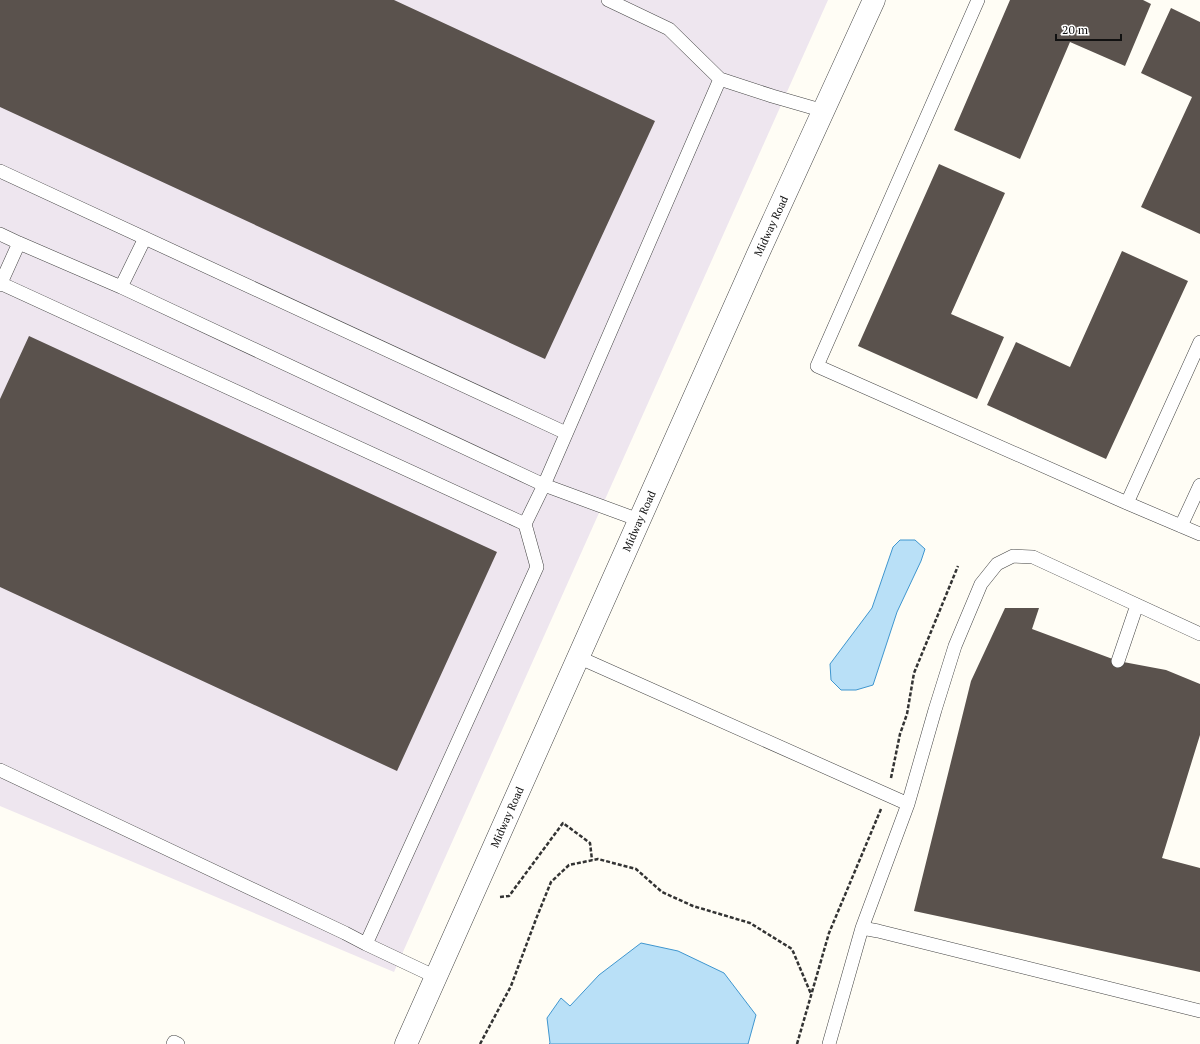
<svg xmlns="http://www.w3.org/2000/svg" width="1200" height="1044" font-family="'PT Serif',serif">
	<rect width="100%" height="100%" fill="#fffdf5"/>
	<!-- industrial -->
	<path fill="#eee6ef" d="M0,0h828l-434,972 -394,-166z"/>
	<!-- water -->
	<path fill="#b9e0f7" stroke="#3f96cf" d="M900,540h15l10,9 -4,12 -24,51 -24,73 -17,5h-15l-10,-10 -1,-16 42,-56 21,-61z
		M641,943l37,8 46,22 32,42 -8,29h-199l1,-1 -3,-25 14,-20 9,8 29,-31z"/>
	<!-- building -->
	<path fill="#5a524d" d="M0,0h394l261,121 -110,238 -545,-252z
		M1010,0h133l8,4 -26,62 -55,-24 -50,117 -66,-29z
		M1171,8l29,14v212l-59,-27 51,-110 -51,-24z
		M939,164l66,29 -54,121 53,23 -27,62 -119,-53z
		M1122,251l66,30 -82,178 -119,-54 29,-63 54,25z
		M29,336l468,216 -100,219 -397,-184v-188z
		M1005,608h34l-7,21 86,32 48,9 34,14v51l-38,123 38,10v104l-286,-61 57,-230z"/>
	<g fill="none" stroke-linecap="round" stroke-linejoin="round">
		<!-- lane casing -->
		<g stroke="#444" stroke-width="14">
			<path id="lane" d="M608,0l61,29 51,50
				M978,0l-161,366 310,137 73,31
				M0,171l566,262
				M0,234l19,9
				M145,238l-24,49 423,198 -19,39 12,43 -171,377 70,33
				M0,283l525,241
				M0,285l19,-42 102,44
				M1127,503l73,-161
				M639,520l-95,-35 176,-406 52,17 52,15
				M1181,526l19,-41
				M578,657l330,147 -46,124 16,3 322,80
				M1118,661l19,-56
				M0,770l345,163 21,11
				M908,804l27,-94 20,-64 26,-62 16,-20 16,-8 20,1 167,77
				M173,1044l1,-2 4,2
				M829,1044l33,-116"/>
		</g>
		<!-- street casing -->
		<g stroke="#444" stroke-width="23">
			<path id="street" d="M406,1044l351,-788 117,-256"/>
		</g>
		<!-- path -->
		<path stroke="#333" stroke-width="2.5" stroke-dasharray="4 2" stroke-linecap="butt" d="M891,778l9,-44 7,-20 7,-41 44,-107
			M500,897l9,-1 54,-73 27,20 2,17
			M480,1044l31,-58 25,-67 15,-37 18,-17 29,-6 38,10 26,23 31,14 57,17 42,26 19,45
			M797,1044l32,-111 52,-124"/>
		<!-- lane -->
		<use href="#lane" stroke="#fff" stroke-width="13"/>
		<!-- street -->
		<use href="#street" stroke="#fff" stroke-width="22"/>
	</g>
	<g text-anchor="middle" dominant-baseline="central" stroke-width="4" stroke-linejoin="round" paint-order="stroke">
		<!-- street labels -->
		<g font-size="11" fill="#111" stroke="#fff">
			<text transform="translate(771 226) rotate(-65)">Midway Road</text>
			<text transform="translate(639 521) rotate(-66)">Midway Road</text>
			<text transform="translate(507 817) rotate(-66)">Midway Road</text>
		</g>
	</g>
	<!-- scale -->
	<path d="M1056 34v6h65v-6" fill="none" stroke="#111111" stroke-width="2"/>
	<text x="1062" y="34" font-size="12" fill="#111111" stroke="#ffffff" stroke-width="3" paint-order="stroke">20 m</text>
</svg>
